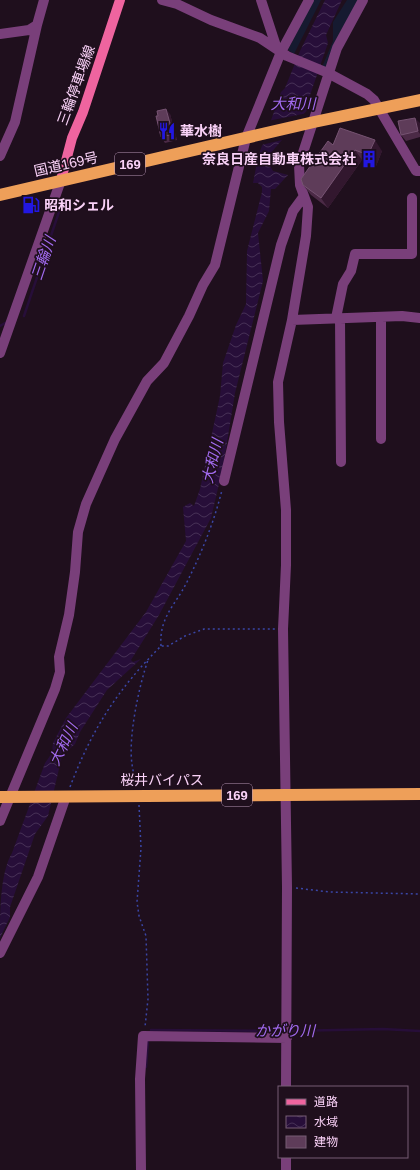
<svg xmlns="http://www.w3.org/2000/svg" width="420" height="1170" font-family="Arial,'Noto Sans JP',sans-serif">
	<defs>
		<pattern id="water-waves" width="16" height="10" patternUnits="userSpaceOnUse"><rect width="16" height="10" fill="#270e39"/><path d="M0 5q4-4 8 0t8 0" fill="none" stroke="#473056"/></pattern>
	</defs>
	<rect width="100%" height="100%" fill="#1f0f1d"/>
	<!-- green -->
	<path fill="#161a30" d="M313,0h8l-27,54 -6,-4z
		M347,0h12l-19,32 -15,37 -3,-2 11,-26v-19z"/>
	<!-- water -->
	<path fill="url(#water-waves)" d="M325,0h17l-16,35 2,8 -19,55v10l-39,46 -2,8 5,9 15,4 -13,14h-4l-2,22 -11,22 5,48 -28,112 -12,74 -12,51 -52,97 -28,45 2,2 8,-3 -34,31 -27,42 -5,12 -13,12 -14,60 -13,18 -25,73v10l-10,21c0,-25 0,-65 12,-85l33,-90 7,-10 1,-10 13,-25 80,-106 40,-71 -3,-34 7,-4 4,3 6,-17 20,-93 3,-33 13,-38 10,-21 1,-53 15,-59v-5l-4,-4h-5l5,-26 23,-65 4,-4 15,-37z"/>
	<!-- pier -->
	<path fill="#1f0f1d" d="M308,113l-22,26 -25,6 7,-24z"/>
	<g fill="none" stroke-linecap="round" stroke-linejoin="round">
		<!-- stream -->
		<path stroke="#270e39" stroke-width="2.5" d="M24,316l39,-116
			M0,326l7,-4
			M151,1030l133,1
			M289,1031l94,-2 37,2
			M146,1067l2,-26"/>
		<!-- path -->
		<path stroke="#3a46a6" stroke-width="1.5" stroke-dasharray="2 3" stroke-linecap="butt" d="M161,646c-2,-29 14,-40 26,-64 15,-30 27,-60 35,-92
			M136,786c-1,-7 -3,-14 -4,-22 -4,-27 7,-78 16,-104
			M70,787c22,-58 47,-97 91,-141h7l17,-10 19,-7h71
			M139,805l2,43 -4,54 2,14 7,20 2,63 -3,28
			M296,888l34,4 90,2"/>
		<!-- minor -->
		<path stroke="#793f7a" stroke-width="10" d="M162,0l15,4 34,16 49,18 27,18 41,17 39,21 7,6 42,71h4
			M261,0l16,49
			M0,34l29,-4 8,-5 7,-25
			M0,156l15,-34 22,-97
			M336,318l7,-34 8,-13 4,-17h57v-56
			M340,318l1,144
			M292,320l110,-4 18,2
			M0,353l61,-173
			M381,439v-122
			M224,481l57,-236 12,-34 11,-15
			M0,821l55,-132 5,-17 -1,-15 10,-42 6,-43 3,-40 8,-28 29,-65 32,-58 17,-18 25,-47 14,-31 12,-20 31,-127 35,-86 28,-52
			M0,953l38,-76 28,-81
			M286,1087l1,-200 -4,-258 3,-64v-55l-7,-88 -1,-40 14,-62 14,-84 2,-29 -8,-22 -1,-20 38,-117 26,-48
			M141,1170l-1,-91 3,-43 144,2
			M286,1170v-13"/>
		<!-- major -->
		<path stroke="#ef649f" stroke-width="10" d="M61,180l11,-42 11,-26 37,-112"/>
		<!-- highway -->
		<path stroke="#ee9f59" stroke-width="12" d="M0,195l314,-73 106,-22
			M0,797l420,-3"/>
	</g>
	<!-- wall -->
	<path fill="#4b2a46" d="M170,114l7,26 -12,3 -4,-6z
		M420,123v14l-14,4 -5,-6z
		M333,145l49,6 -6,15 -14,-6 -34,48 -17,-13 -8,-10z"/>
	<!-- shaded-wall -->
	<path fill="#32172e" d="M166,109l4,5 7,26 -4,-6z
		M415,118l5,5v11l-2,-3z
		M375,140l7,11 -6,15 -8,-11z
		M355,150l7,10 -34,48 -7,-10z"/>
	<!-- building -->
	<path fill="#5e3c59" stroke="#765372" d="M166,109l7,25 -12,3 -5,-21h2l-1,-5z
		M415,118l3,13 -17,4 -3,-14z
		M340,128l35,12 -7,15 -13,-5 -34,48 -18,-13 -2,-6 27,-38 5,4z"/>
	<!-- icons -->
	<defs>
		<g id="restaurant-bare" transform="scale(1.38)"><path d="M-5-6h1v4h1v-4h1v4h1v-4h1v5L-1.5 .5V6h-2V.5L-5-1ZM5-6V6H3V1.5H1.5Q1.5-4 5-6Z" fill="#2217e1" stroke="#1f0f1d" stroke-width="2.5" paint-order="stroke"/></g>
		<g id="building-bare" transform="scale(1.38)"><path d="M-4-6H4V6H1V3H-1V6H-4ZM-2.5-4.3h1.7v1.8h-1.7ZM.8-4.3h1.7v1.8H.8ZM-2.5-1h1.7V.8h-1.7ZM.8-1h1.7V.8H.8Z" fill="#2217e1" stroke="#1f0f1d" stroke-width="2.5" paint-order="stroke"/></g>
		<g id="fuel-bare" transform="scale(1.38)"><path d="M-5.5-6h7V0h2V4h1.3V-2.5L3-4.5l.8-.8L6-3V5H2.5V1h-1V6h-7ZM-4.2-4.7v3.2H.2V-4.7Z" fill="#2217e1" stroke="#1f0f1d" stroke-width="2.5" paint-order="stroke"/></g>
	</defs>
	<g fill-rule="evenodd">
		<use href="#restaurant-bare" x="167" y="131"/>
		<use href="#building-bare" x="369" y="159"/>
		<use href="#fuel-bare" x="31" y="205"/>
	</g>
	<g text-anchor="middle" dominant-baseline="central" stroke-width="3.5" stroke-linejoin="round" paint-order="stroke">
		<!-- shield labels -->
		<g fill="#1f0f1d" stroke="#b898b6" stroke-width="1">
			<rect x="115" y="153" width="30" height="22" rx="3"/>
			<rect x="222" y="784" width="30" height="22" rx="3"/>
		</g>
		<g font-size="13" font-weight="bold" fill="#fad2f8">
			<text x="130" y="164">169</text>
			<text x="237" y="795">169</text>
		</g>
		<!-- street labels -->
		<g font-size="14" fill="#fad2f8" stroke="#1f0f1d">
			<text transform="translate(76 85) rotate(-70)">三輪停車場線</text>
			<text transform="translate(66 164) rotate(-13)">国道169号</text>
			<text x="162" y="780">桜井バイパス</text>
		</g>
		<!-- poi labels -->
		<g font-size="14" font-weight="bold" fill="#fad2f8" stroke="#1f0f1d" text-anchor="start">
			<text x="180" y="131">華水樹</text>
			<text x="356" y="159" text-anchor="end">奈良日産自動車株式会社</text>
			<text x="44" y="205">昭和シェル</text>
		</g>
		<!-- water labels -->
		<g font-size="15" font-style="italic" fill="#a26bf0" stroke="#1f0f1d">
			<text x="293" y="103">大和川</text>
			<text transform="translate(43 258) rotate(-71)">三輪川</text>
			<text transform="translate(212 461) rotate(-76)">大和川</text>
			<text transform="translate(63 744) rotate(-64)">大和川</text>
			<text x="285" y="1030">かがり川</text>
		</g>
	</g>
	<!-- legend -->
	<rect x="278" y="1086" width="130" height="72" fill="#1f0f1d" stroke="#775d75"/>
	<rect x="286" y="1099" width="20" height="6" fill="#ef649f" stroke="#775d75"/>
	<text x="314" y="1106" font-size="12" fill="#fad2f8">道路</text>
	<rect x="286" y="1116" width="20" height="12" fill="url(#water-waves)" stroke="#775d75"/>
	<text x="314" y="1126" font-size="12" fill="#fad2f8">水域</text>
	<rect x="286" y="1136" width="20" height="12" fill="#5e3c59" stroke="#775d75"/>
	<text x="314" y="1146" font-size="12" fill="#fad2f8">建物</text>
</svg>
